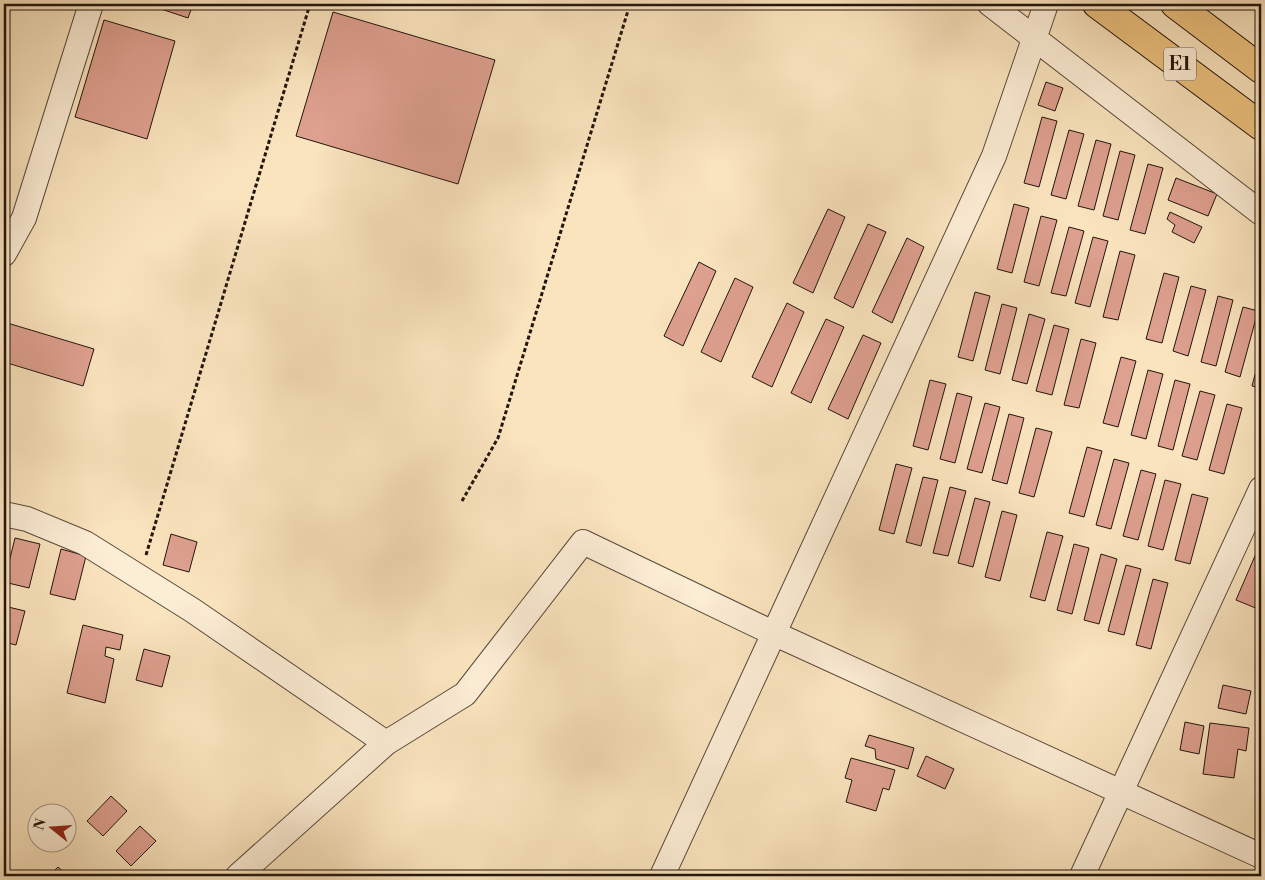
<svg xmlns="http://www.w3.org/2000/svg" width="1265" height="880" font-family="'Libre Bodoni',serif">
	<rect width="100%" height="100%" fill="#fae4be"/>
	<filter id="stains"><feTurbulence type="fractalNoise" baseFrequency=".004" numOctaves="4"/><feColorMatrix values="0 0 0 0 .2 0 0 0 0 .09 0 0 0 0 .02 0 0 0 .5 -.17"/></filter>
	<radialGradient id="worn" r=".72"><stop offset=".6" stop-color="#630" stop-opacity="0"/><stop offset="1" stop-color="#630" stop-opacity=".3"/></radialGradient>
	<!-- building -->
	<path fill="#dea08f" stroke="#23150e" d="M146,4h47l-5,14z
		M333,12l162,48 -37,124 -162,-48z
		M104,20l71,21 -28,98 -72,-22z
		M1046,82l17,6 -8,23 -17,-6z
		M1042,117l15,4 -18,66 -15,-4z
		M1069,130l15,4 -18,65 -15,-4z
		M1096,140l15,4 -17,66 -16,-4z
		M1120,151l15,4 -17,65 -15,-4z
		M1148,164l15,4 -18,66 -15,-4z
		M1176,178l41,16 -9,22 -40,-16z
		M1014,204l15,4 -17,65 -15,-4z
		M828,209l17,8 -32,76 -20,-10z
		M1170,212l32,15 -8,16 -22,-11 3,-7 -8,-6z
		M1041,216l16,4 -18,66 -15,-4z
		M868,224l18,8 -33,76 -19,-10z
		M1069,227l15,4 -18,65 -15,-3z
		M1093,237l15,4 -18,66 -15,-4z
		M907,238l17,9 -32,76 -20,-11z
		M1120,251l15,4 -17,65 -15,-3z
		M699,262l17,9 -33,75 -19,-10z
		M1164,273l15,4 -17,66 -16,-4z
		M735,278l18,9 -32,75 -20,-10z
		M1191,286l15,4 -18,66 -15,-5z
		M975,292l15,4 -17,65 -15,-4z
		M1218,296l15,4 -17,66 -15,-4z
		M787,303l17,9 -32,75 -20,-10z
		M1002,304l15,4 -17,66 -15,-4z
		M1243,307l15,4 -18,66 -15,-5z
		M1029,314l16,5 -18,65 -15,-4z
		M826,319l18,8 -33,76 -20,-10z
		M4,322l90,27 -11,37 -79,-24z
		M1054,325l15,4 -17,66 -16,-4z
		M863,335l18,8 -33,76 -20,-10z
		M1081,339l15,4 -17,65 -15,-3z
		M1261,352v36l-9,-2z
		M1121,357l15,4 -18,66 -15,-4z
		M1148,370l15,4 -17,65 -15,-4z
		M930,380l16,4 -18,66 -15,-4z
		M1175,380l15,4 -17,66 -15,-4z
		M1200,391l15,4 -18,65 -15,-4z
		M957,393l15,4 -17,66 -15,-4z
		M985,403l15,4 -18,66 -15,-4z
		M1227,404l15,4 -18,66 -15,-4z
		M1009,414l15,4 -17,66 -15,-4z
		M1036,428l16,4 -18,65 -15,-4z
		M1087,447l15,4 -18,66 -15,-4z
		M1114,459l15,4 -18,66 -15,-4z
		M896,464l16,4 -18,66 -15,-4z
		M1141,470l15,4 -18,66 -15,-4z
		M923,477l15,3 -17,66 -15,-4z
		M1165,480l16,4 -18,66 -15,-4z
		M950,487l16,4 -18,65 -15,-3z
		M1192,494l16,4 -18,66 -15,-4z
		M975,498l15,4 -17,65 -15,-4z
		M1002,511l15,4 -17,66 -15,-4z
		M1047,532l16,4 -18,65 -15,-4z
		M171,534l26,8 -8,30 -26,-7z
		M15,538l25,6 -11,44 -25,-6z
		M1261,542v60l-3,7 -22,-9z
		M1074,544l15,4 -17,66 -15,-4z
		M61,549l25,7 -11,44 -25,-6z
		M1101,554l16,5 -18,65 -15,-4z
		M1126,565l15,4 -17,66 -16,-4z
		M1153,579l15,4 -17,66 -15,-4z
		M4,606l21,5 -9,34 -12,-3z
		M83,625l40,10 -3,15 -14,-3 -1,9 9,3 -9,44 -38,-10z
		M144,649l26,7 -8,31 -26,-7z
		M1223,685l28,6 -5,23 -28,-6z
		M1261,705v19h-2z
		M1185,722l19,4 -5,28 -19,-4z
		M1210,723l39,5 -3,23 -8,-2 -4,29 -31,-4z
		M869,735l45,13 -6,21 -32,-10 -1,-10 -10,-3z
		M926,756l28,13 -9,20 -28,-13z
		M851,758l44,12 -6,20 -6,-2 -7,23 -30,-9 6,-22 -7,-2z
		M111,796l16,15 -24,25 -16,-15z
		M140,826l16,15 -25,25 -15,-15z
		M58,867l10,9h-19z"/>
	<g fill="none" stroke-linecap="round" stroke-linejoin="round">
		<!-- street casing -->
		<g stroke="#59493a" stroke-width="26">
			<path id="street" d="M990,4l271,209
				M4,254l20,-36 67,-214
				M4,514l23,5 58,24 107,67 194,133
				M238,876l148,-133 79,-49 118,-152 190,91 488,223
				M662,876l332,-720 52,-152
				M1082,876l179,-387"/>
		</g>
		<!-- highway casing -->
		<g stroke="#23150e" stroke-width="30">
			<path id="highway" d="M1097,4l164,122
				M1175,4l86,65"/>
		</g>
		<!-- path -->
		<path stroke="#23150e" stroke-width="3" stroke-dasharray="4 2.5" stroke-linecap="butt" d="M462,501l36,-63 132,-434
			M146,555l164,-551"/>
		<!-- street -->
		<use href="#street" stroke="#fcedd5" stroke-width="24"/>
		<!-- highway -->
		<use href="#highway" stroke="#edc27f" stroke-width="28"/>
	</g>
	<g text-anchor="middle" dominant-baseline="central" stroke-width="4" stroke-linejoin="round" paint-order="stroke">
		<!-- shield labels -->
		<rect fill="#fcedd5" stroke="#64564a" stroke-width="1" x="1164" y="47.5" width="32" height="33" rx="4"/>
		<g font-size="19" font-weight="bold" fill="#23150e">
			<text x="1180" y="64">E1</text>
		</g>
	</g>
	<!-- margin -->
	<rect width="1265" height="880" fill="none" stroke="#fae4be" stroke-width="20"/>
	<rect x="5" y="5" width="1255" height="870" fill="none" stroke="#23150e" stroke-width="2.5"/>
	<rect x="10" y="10" width="1245" height="860" fill="none" stroke="#23150e"/>
	<!-- north arrow -->
	<g transform="translate(52 828) rotate(287)"><circle r="24" fill="#fcedd5" stroke="#a59785"/>
	<path d="M0-4L9 19L0 12L-9 19Z" fill="#8f2418"/>
	<text y="-8" font-size="14" font-weight="bold" text-anchor="middle" fill="#23150e">N</text>
	</g>
	<rect width="100%" height="100%" filter="url(#stains)"/>
	<rect width="100%" height="100%" fill="url(#worn)"/>
</svg>
